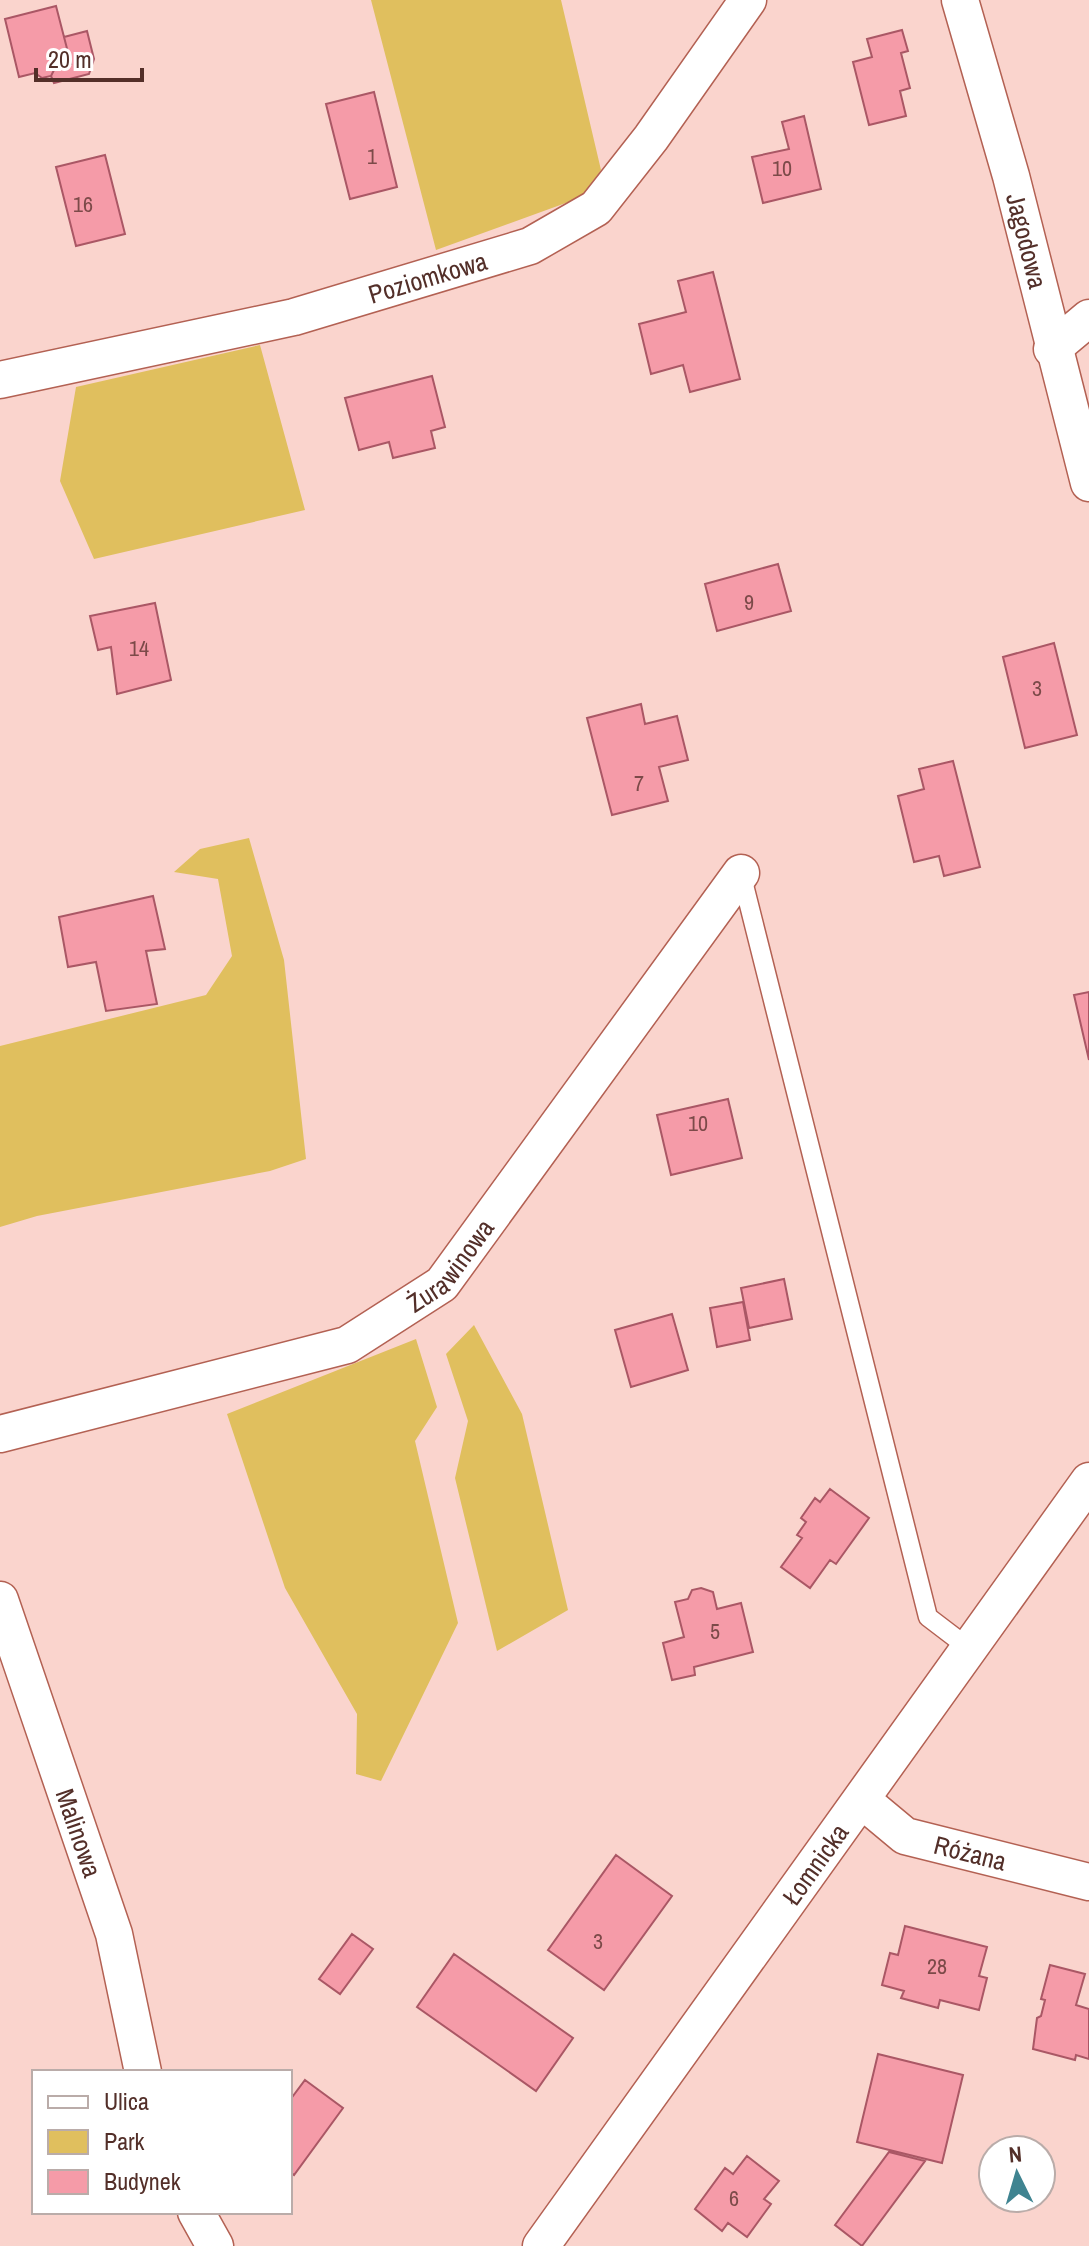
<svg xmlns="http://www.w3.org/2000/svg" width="1089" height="2246" font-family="'Archivo Narrow',sans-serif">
	<rect width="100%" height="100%" fill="#fad4cd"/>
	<!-- green -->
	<path fill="#e0bf5e" d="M371,0h190l40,170 -16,26 -149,54z
		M260,345l45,165 -211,49 -34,-78 16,-94z
		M249,838l35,122 22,199 -36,12 -233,45 -37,11v-181l206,-51 26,-39 -14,-77 -44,-7 26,-23z
		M474,1325l48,89 46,196 -71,41 -42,-173 13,-57 -22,-67z
		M416,1339l21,68 -22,34 43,182 -77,158 -25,-7 1,-60 -72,-126 -58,-174z"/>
	<!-- building -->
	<path fill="#f59ba8" stroke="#aa5765" stroke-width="2" d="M56,6l15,58 -16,4 -4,8 -9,2 -7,-5 -16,4 -14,-58z
		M902,30l6,21 -7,2 9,35 -10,3 6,25 -37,9 -16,-63 19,-5 -5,-18z
		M87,31l7,28 -5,15 -35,9 -3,-7 4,-8 16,-4 -7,-27z
		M374,92l23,95 -47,12 -24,-95z
		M804,116l17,73 -58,14 -11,-46 37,-8 -7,-27z
		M105,155l20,79 -49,12 -20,-79z
		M713,272l27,107 -50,13 -7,-27 -32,9 -12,-50 47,-12 -8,-31z
		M432,376l13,51 -14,4 4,17 -42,10 -4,-16 -30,8 -14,-52z
		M778,564l13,47 -74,20 -12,-47z
		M155,603l16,77 -54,14 -6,-47 -13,3 -8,-34z
		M1054,643l23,92 -52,13 -22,-91z
		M641,704l4,20 32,-8 11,44 -29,7 9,34 -56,14 -25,-97z
		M953,761l27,106 -36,9 -5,-20 -25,6 -16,-66 26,-7 -5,-20z
		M153,896l12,53 -19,2 11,53 -51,7 -10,-49 -28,5 -9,-50z
		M1089,992v68l-15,-65z
		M728,1099l14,59 -71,17 -14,-60z
		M784,1279l8,40 -43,9 -8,-40z
		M743,1302l7,38 -33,7 -7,-39z
		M672,1314l16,56 -57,17 -16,-57z
		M830,1489l39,29 -33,46 -6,-4 -20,28 -29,-21 21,-29 -5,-3 9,-13 -5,-4 14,-20 5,4z
		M701,1588l12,4 4,17 24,-6 12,49 -59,15 1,8 -23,5 -9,-37 21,-6 -9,-35 13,-3 4,-9z
		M616,1855l56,41 -68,94 -56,-40z
		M905,1926l82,21 -8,29 8,2 -8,32 -39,-10 -2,8 -37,-10 3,-7 -22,-6 8,-32 8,2z
		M352,1934l21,15 -33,45 -21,-15z
		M454,1954l119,84 -37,53 -119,-84z
		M1050,1965l35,9 -9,31 13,4v50l-13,-4 -1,5 -42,-11 4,-31 4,-2 4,-16 -4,-1z
		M878,2054l85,21 -21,88 -85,-21z
		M305,2080l38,28 -49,67 -4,-3v-72z
		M889,2152l36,9 -63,85 -27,-21z
		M747,2156l32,25 -15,18 7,5 -24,33 -19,-14 -6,8 -27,-22 30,-41 8,6z"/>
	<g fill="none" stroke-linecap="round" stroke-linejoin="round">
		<!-- lane casing -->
		<g stroke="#b36153" stroke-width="21">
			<path id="lane" d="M741,873l187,744 42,32"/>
		</g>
		<!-- street casing -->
		<g stroke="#b36153" stroke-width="39">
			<g id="street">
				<path id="s1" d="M960,0l51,176 78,307"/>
				<path d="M1052,349l37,-31"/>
				<path id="s2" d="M0,380l294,-63 236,-71 66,-38 55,-70 97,-138"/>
				<path id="s3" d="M0,1434l347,-89 95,-61 299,-411"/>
				<path id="s4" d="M0,1600l114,334 29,138"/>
				<path id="s5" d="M863,1801l42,35 184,46"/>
				<path d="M196,2212l19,34"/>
				<path id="s6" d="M541,2246l548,-765"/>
			</g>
		</g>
		<!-- lane -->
		<use href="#lane" stroke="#fff" stroke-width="18"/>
		<!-- street -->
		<use href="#street" stroke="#fff" stroke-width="36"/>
	</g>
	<g text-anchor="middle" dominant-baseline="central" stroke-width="7" stroke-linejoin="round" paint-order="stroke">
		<!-- number labels -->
		<g font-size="22" fill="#7c4a49">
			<text x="372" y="156">1</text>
			<text x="782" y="168">10</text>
			<text x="83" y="204">16</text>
			<text x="749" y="602">9</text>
			<text x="139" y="648">14</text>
			<text x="1037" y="688">3</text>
			<text x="639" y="783">7</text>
			<text x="698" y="1123">10</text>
			<text x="715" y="1631">5</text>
			<text x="598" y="1941">3</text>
			<text x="937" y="1966">28</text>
			<text x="734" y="2198">6</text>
		</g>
		<!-- street labels -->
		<g font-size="26" fill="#532f29" stroke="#fff">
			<text stroke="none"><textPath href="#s1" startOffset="250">Jagodowa</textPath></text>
			<text stroke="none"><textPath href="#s2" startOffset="440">Poziomkowa</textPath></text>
			<text stroke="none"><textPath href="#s3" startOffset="490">Żurawinowa</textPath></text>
			<text stroke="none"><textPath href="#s4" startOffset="246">Malinowa</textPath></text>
			<text stroke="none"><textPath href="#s5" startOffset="122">Różana</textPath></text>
			<text stroke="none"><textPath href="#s6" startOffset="470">Łomnicka</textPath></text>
		</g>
	</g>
	<!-- legend -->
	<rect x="32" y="2070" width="260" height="144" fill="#ffffff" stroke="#baaca9" stroke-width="2"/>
	<rect x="48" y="2096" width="40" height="12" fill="#ffffff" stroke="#baaca9" stroke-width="2"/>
	<text x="104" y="2110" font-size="24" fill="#532f29">Ulica</text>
	<rect x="48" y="2130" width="40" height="24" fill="#e0bf5e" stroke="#baaca9" stroke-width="2"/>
	<text x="104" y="2150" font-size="24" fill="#532f29">Park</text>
	<rect x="48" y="2170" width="40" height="24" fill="#f59ba8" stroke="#baaca9" stroke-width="2"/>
	<text x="104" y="2190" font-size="24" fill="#532f29">Budynek</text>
	<!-- north arrow -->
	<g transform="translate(1017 2174) rotate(355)"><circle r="38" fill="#ffffff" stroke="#baaca9" stroke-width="2"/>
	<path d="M0-6L14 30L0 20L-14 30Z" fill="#3f8491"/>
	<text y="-12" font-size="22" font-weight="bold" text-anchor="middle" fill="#532f29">N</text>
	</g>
	<!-- scale -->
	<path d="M36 68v12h106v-12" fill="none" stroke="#532f29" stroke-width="4"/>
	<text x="48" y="68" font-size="24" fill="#532f29" stroke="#ffffff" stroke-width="6" paint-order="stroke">20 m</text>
</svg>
